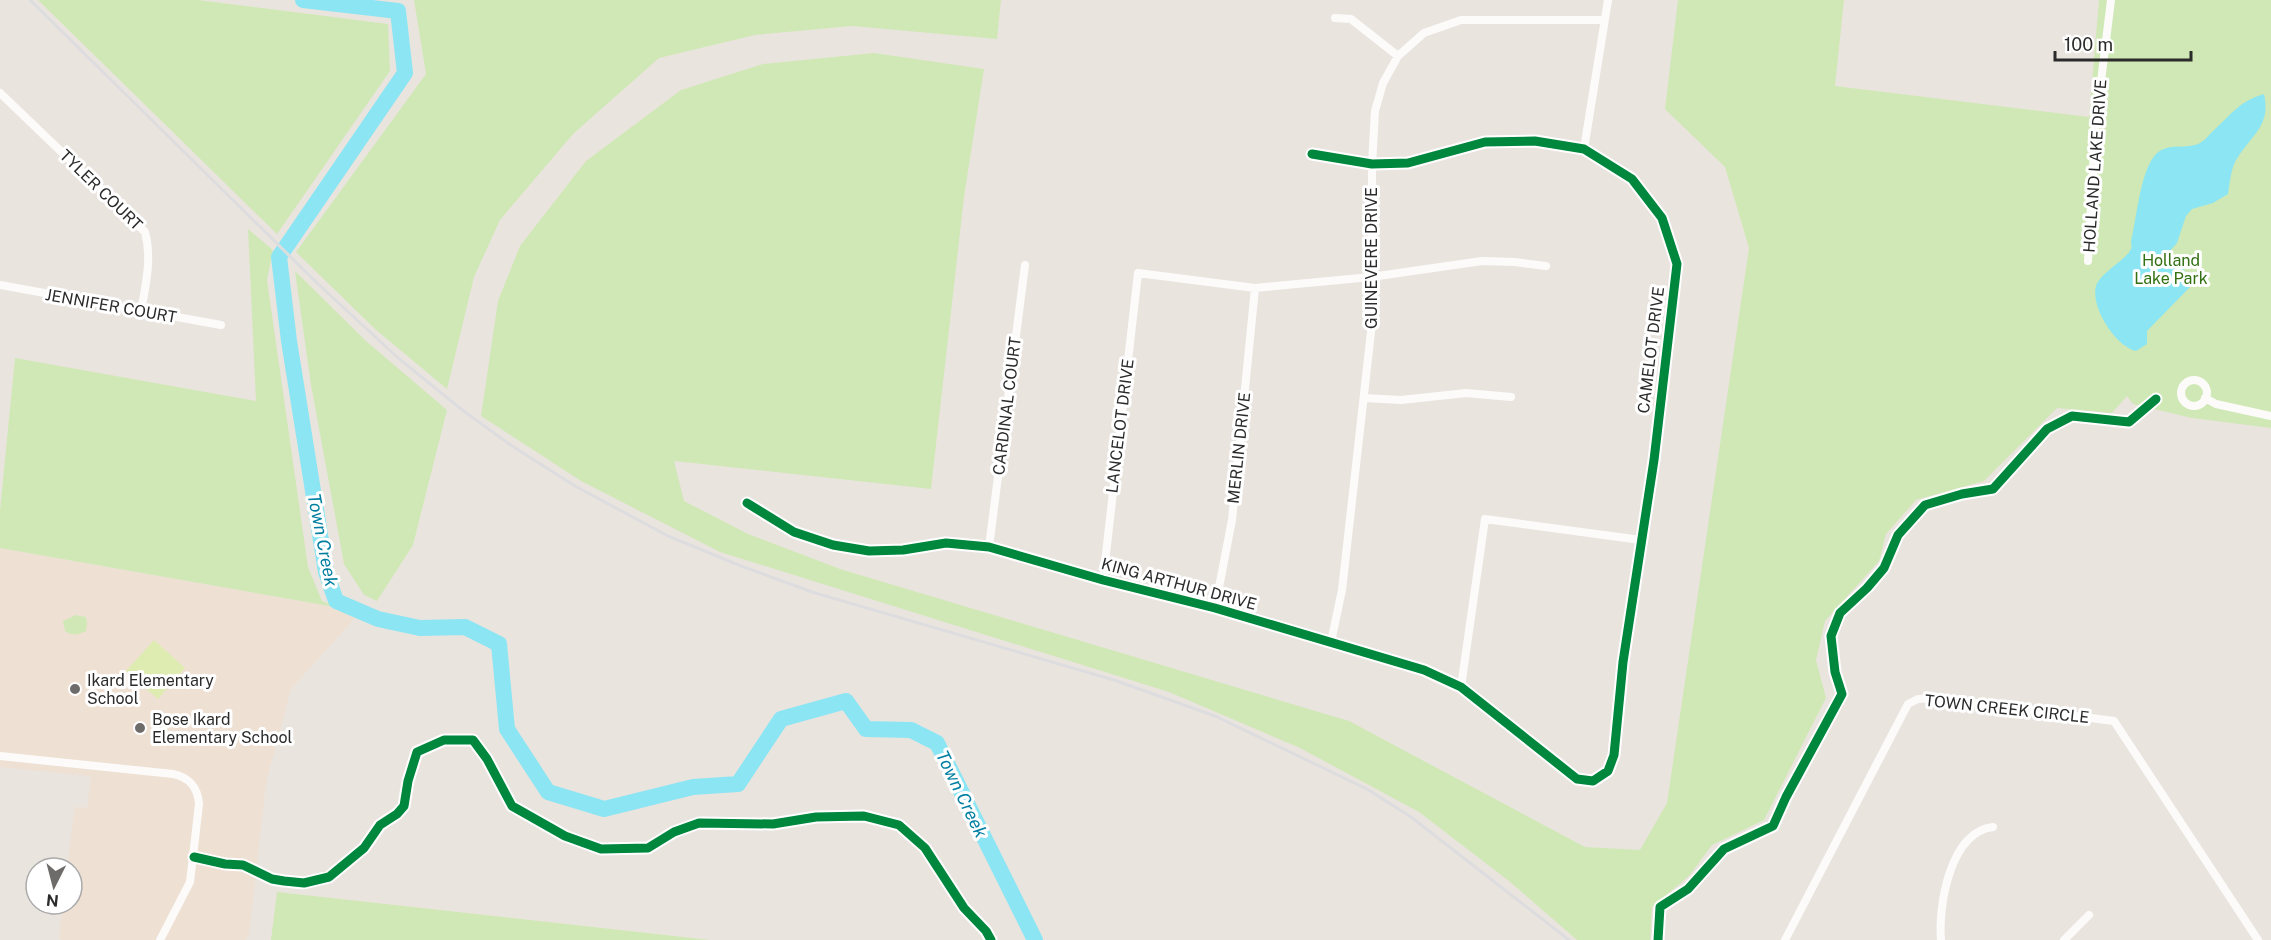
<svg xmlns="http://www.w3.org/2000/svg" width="2271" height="940" font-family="'Public Sans',sans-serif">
	<rect width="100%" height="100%" fill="#eae4df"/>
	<!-- education -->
	<path fill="#eee1d3" d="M0,548l335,59 22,9 -66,73 -25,94 -17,152 -5,5h-182l-3,-3 4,-33h9v-36h-5l8,-61 12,1 4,-32 -91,-9z"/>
	<!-- green -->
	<path fill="#d0e8b5" d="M38,0h160l190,24 2,47 -113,163z
		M414,0h587l-4,39 -145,-13 -97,9 -96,23 -86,76 -73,86 -26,57 -27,112 -72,-60 -79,-77 130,-178z
		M1678,0h166l-9,86 254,31 10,-117h172v428l-79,-10 -59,-14 -6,-8 -15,17 -55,-5 -73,73 -68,19 -30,34 -7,27 -54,60 -9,39 10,38 -62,122 -52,25 -23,31 -37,31 -2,33h-73l-68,-59 -90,-69 -119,-64 -131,-56 -449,-140 -139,-71 -100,-65 17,-115 22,-55 66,-85 95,-71 82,-26 111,-11 110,16 -20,128 -33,292 -257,-28 10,40 64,33 92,35 509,152 236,126 55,3 27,-47 82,-555 -24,-81 -60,-58z
		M248,229l25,21 -6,30 41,287 14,34 13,6 -335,-59v-38l15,-152 241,43z
		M295,271l71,70 81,69 -34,135 -36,56 -13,-6 -20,-31 -33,-179z
		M76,615l10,2 1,6 -1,8c-8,4 -14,5 -21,0l-2,-10z
		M277,892l433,48h-439z"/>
	<!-- pitch -->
	<path fill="#deecb1" d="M154,640l31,28 -27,31 -32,-28z"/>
	<!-- water -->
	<path fill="#8ce5f3" d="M2264,94c7,31 -11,40 -26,63 -7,9 -8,25 -10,37l-15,9 -21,6 -6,7 -9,27 -7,8 -1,6 15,13 8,15 -45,46v13l-11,7c-20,-4 -46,-44 -40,-65 5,-14 30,-26 35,-37 1,-2 0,-6 0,-8 6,-24 9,-70 25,-87 12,-12 30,-4 44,-11 4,-2 9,-8 13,-12 18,-16 26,-30 51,-37z"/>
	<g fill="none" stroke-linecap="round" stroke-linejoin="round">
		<!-- river -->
		<path stroke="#8ce5f3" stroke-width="16" d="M303,0l95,11 7,62 -126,184 10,84 37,231 10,29 42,18 42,9 45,-1 34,17 8,85 41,63 56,17 89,-22 45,-3 43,-65 65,-18 20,28 45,1 26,13 98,197"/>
		<!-- minor -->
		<path stroke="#fcfbfa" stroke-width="8" d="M1335,18l16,1 47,37
			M0,93l145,139c7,26 1,52 -4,79
			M1584,149l24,-149
			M2088,261l7,-131 16,-130
			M0,285l221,40
			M2181 393a13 13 0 1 1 26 0a13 13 0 1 1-26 0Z
			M1364,398l37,2 65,-7 45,4
			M2205,398l11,6 55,12
			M747,503l47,29 39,13 36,6 34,-1 43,-7 43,4 114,33 112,28 209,62 37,17 116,92 16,2 15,-10 6,-16 9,-93 31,-202 23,-196 -15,-46 -30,-39 -48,-30 -49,-8 -50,1 -77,21 -36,1 -60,-10
			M989,547l36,-282
			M1103,580l35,-307 117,15 116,-11 111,-16 33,1 31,4
			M1215,608l17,-88 23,-232
			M1331,642l11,-52 30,-267v-159l3,-53 8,-28 15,-27 26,-23 37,-13h142
			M1461,687l24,-168 156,21
			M0,756l173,18c16,3 25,14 26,30l-9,78 -30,58
			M1785,940l123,-236 10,-5 19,-1 177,23 144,219
			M1941,940c-3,-34 9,-108 52,-113
			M2064,940l25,-25"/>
		<!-- rail -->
		<path stroke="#dddddf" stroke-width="3" d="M30,0l287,283 80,74 64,52 51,37 63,40 93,50 73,30 71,26 302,88 101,36 152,73 44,28 158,123"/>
		<!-- cycleway casing -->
		<g stroke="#fff" stroke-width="13">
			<path id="cycleway" d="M747,503l47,29 39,13 36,6 34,-1 43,-7 43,4 114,33 112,28 209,62 37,17 116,92 16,2 15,-10 6,-16 9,-93 31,-202 23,-196 -15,-46 -30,-39 -48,-30 -49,-8 -50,1 -77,21 -36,1 -60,-10
				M194,857l31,7 18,1 29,14 12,2 20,2 25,-6 35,-29 16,-23 17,-11 7,-8 4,-25 9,-29 27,-12h29l14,19 25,47 53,30 36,13 47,-1 26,-16 25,-9 74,1 43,-7 48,-1 35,9 26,23 39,60 22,23 5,9
				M1658,940l2,-33 28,-18 36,-40 49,-23 13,-29 56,-103 -7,-22 -4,-36 9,-23 27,-25 17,-20 14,-33 27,-30 37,-11 31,-5 54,-60 25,-13 57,6 27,-23"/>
		</g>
		<!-- cycleway -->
		<use href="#cycleway" stroke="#00873e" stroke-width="9"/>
	</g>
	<!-- markers -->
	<g fill="#6e6c6a" stroke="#fff" stroke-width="2">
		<circle cx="75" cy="689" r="6"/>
		<circle cx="140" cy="728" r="6"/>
	</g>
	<g text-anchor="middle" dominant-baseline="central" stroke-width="6" stroke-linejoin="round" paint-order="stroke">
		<!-- street labels -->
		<g font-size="16" fill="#2b2b2b" stroke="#fff">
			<text transform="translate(2095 166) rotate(-86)">HOLLAND LAKE DRIVE</text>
			<text transform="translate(101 190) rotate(44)">TYLER COURT</text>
			<text transform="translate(1371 258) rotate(-90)">GUINEVERE DRIVE</text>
			<text transform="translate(111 306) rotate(10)">JENNIFER COURT</text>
			<text transform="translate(1651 350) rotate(-83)">CAMELOT DRIVE</text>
			<text transform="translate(1007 406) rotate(-83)">CARDINAL COURT</text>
			<text transform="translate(1120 426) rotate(-83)">LANCELOT DRIVE</text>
			<text transform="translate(1239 448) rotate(-84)">MERLIN DRIVE</text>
			<text transform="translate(1179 584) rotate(15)">KING ARTHUR DRIVE</text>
			<text transform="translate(2007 709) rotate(6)">TOWN CREEK CIRCLE</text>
		</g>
		<!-- park labels -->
		<g font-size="16" fill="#327012" stroke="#fff">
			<text x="2171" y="260">Holland<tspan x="2171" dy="18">Lake Park</tspan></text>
		</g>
		<!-- poi labels -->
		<g font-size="16" fill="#2b2b2b" stroke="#fff" text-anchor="start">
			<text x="87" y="680">Ikard Elementary<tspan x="87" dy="18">School</tspan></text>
			<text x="152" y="719">Bose Ikard<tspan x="152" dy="18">Elementary School</tspan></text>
		</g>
		<!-- water labels -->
		<g font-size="18" font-style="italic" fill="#017fa1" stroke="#fff">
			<text transform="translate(323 540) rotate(79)">Town Creek</text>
			<text transform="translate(962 794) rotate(64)">Town Creek</text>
		</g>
	</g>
	<!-- north arrow -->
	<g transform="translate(54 886) rotate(186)"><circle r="28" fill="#ffffff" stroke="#aaaaaa" stroke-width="1.5"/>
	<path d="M0-4.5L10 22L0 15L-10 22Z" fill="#6e6c6a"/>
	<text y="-9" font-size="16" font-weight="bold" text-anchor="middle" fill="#2b2b2b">N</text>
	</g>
	<!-- scale -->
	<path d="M2055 51v9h136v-9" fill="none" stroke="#2b2b2b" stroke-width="3"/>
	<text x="2064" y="51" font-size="18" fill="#2b2b2b" stroke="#ffffff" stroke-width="4.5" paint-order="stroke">100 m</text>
</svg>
